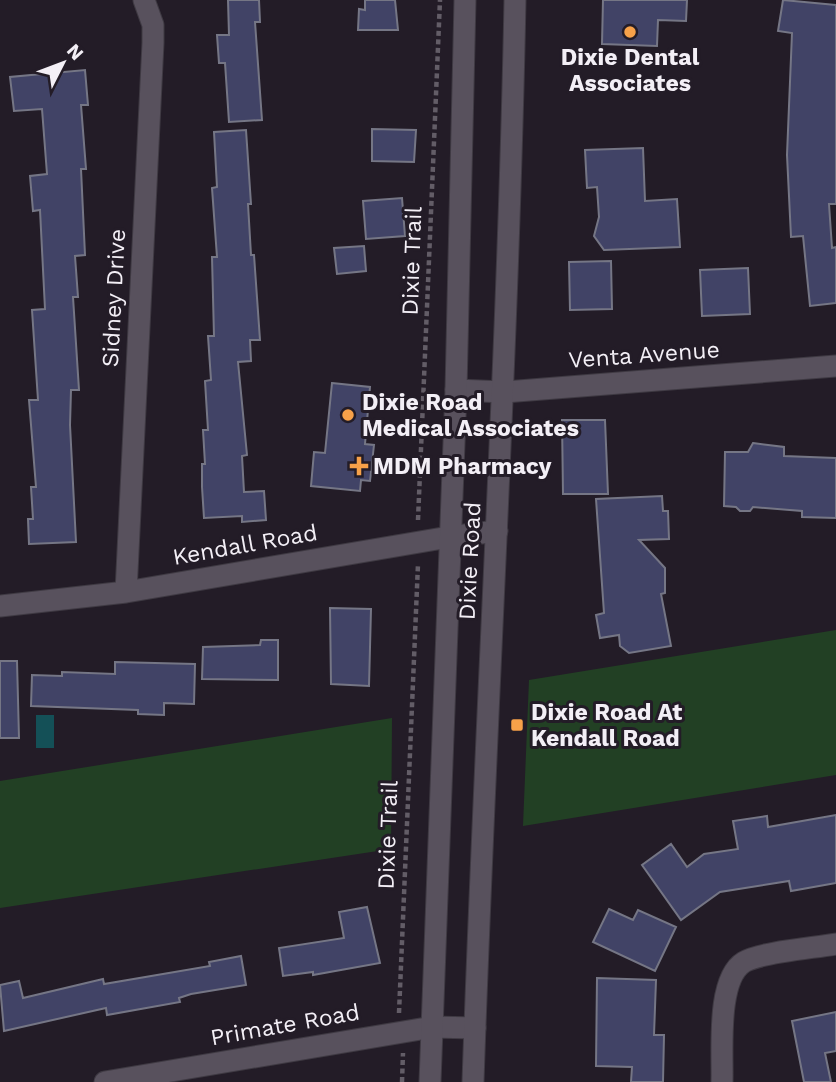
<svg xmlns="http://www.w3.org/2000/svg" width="836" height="1082" font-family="'Work Sans',sans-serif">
	<rect width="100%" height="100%" fill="#231c27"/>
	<!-- green -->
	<path fill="#224024" d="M836,630v145l-313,51 6,-146z
		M392,718l-1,131 -391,59v-127z"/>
	<!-- water -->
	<path fill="#145057" d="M36,715h18v33h-18z"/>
	<!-- building -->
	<path fill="#414366" stroke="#757685" stroke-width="2" d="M228,0h31l1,22h-5l7,98 -33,2 -4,-59h-6l-2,-28h12z
		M365,0h30l3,30h-40l1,-21 6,1z
		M603,0h84l-1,21 -28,-1 -1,26 -55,-2z
		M783,0l53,5v199h-7l3,44 4,-1v56l-26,3 -7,-70 -12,1 -4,-82 5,-122 -14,-2z
		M85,70l3,35h-7l5,64h-5l4,86 -10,1 3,41h-5l6,93h-8l-1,35 6,117 -47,2 -1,-25h5l-2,-32h5l-7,-87h9l-6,-90 13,-1 -5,-99 -7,1 -3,-35 17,-2 -5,-65 -28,2 -4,-34z
		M372,129l44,1 -2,32 -42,-1z
		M246,130l5,74h-3l3,51h3l6,85h-10l1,21 -13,1 9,93 -5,1 2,36 20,-1 2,29 -24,2v-6l-38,2 -2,-31v-23h3l-2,-34h5l-3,-49 6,-1 -3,-44h6l-2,-79h5l-5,-69 5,-1 -3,-55z
		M643,148l2,53 32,-2 3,48 -76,3 -10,-14 5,-19 -2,-30 -10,1 -2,-38z
		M402,198l3,38 -39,3 -3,-38z
		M364,246l2,25 -29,3 -3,-26z
		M611,261l1,48 -42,1 -1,-48z
		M748,268l2,46 -48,2 -2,-46z
		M332,383l38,4 -5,57 9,1 -4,36 -9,-1 -1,11 -49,-5 3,-34 11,1z
		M562,420h43l3,74h-45z
		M753,443l31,4v9l52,2v60l-34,-1v-6l-49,-4 -3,4h-10l-4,-4 -12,-1 1,-54h23z
		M662,496l1,15h5l1,28 -30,1 26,28v25l-4,1 10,52 -42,7 -9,-7 -1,-11 -19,3 -4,-23 8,-2 -8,-114z
		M330,608l41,1 -2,77 -38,-2z
		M261,640h17v40l-76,-1 1,-32 57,-2z
		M0,661h17l2,77h-19z
		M115,662l80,2 -1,40 -30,-1v12l-26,-1v-4l-107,-4 1,-31 30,1v-4l53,2z
		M836,815v68l-45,8 -2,-10 -69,11 -39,28 -39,-55 29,-21 16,23 17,-13 34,-5 -5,-28 34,-5 1,11z
		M367,907l13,56 -67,12v-3l-30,4 -4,-28 65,-10 -5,-26z
		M609,909l24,11 5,-10 38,17 -21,44 -62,-29z
		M241,956l5,29 -55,9 -12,4 1,4 -73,13 -1,-7 -102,23 -4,-46 19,-4 4,17 80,-19 1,5 106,-18 -1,-4z
		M597,978l59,2 -2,55h10l-1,47h-32l1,-15 -36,-1z
		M836,1012v39l-11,2 6,29h-27l-12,-61z"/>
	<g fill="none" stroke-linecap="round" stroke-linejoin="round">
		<!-- street casing -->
		<g stroke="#3f3a43" stroke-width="23">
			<path id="street" d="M456,390l48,2 332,-26
				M126,592l27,-549v-18l-9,-25
				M0,606l126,-14 323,-55 48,-6
				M105,1082l328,-55 42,1
				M722,1082c1,-30 -6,-103 22,-120 17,-10 70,-14 92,-18"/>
		</g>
		<!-- secondary casing -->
		<g stroke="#3f3a43" stroke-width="23">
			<path id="secondary" d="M430,1082l26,-692 9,-390
				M473,1082c12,-361 35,-721 42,-1082"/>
		</g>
		<!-- path -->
		<path stroke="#635d67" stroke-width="4.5" stroke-dasharray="5 3.5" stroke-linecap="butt" d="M418,520l22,-520
			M399,1013l19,-449
			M402,1082l1,-29"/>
		<!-- street -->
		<use href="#street" stroke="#58515d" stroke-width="21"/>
		<!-- secondary -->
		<use href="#secondary" stroke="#58515d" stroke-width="21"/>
	</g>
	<!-- markers -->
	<g fill="#f7a149" stroke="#231c27" stroke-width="2.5">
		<circle cx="630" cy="32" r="7"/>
		<circle cx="348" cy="415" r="7"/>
		<path d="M355.5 455.5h7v7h7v7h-7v7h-7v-7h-7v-7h7z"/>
		<rect x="510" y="718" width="14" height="14" rx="3.5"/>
	</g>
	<g text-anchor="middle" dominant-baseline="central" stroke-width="6" stroke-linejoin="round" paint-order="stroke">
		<!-- poi labels -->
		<g font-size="23" font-weight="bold" fill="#f3eff6" stroke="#231c27" text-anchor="start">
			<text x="630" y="57" text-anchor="middle">Dixie Dental<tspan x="630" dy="26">Associates</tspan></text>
			<text x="362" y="402">Dixie Road<tspan x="362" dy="26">Medical Associates</tspan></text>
			<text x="373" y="466">MDM Pharmacy</text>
			<text x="531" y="712">Dixie Road At<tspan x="531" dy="26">Kendall Road</tspan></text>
		</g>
		<!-- street labels -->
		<g font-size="23" fill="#f3eff6" stroke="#231c27">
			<text transform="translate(412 261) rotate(-88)">Dixie Trail</text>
			<text transform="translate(114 298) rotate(-87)">Sidney Drive</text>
			<text transform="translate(644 355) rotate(-4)">Venta Avenue</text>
			<text transform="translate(245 545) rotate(-10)">Kendall Road</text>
			<text transform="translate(470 561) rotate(-87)">Dixie Road</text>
			<text transform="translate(388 835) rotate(-88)">Dixie Trail</text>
			<text transform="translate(285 1025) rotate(-10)">Primate Road</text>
		</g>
	</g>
	<!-- north arrow -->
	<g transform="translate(63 63) rotate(48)" stroke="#231c27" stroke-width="5" paint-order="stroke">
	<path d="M0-5L12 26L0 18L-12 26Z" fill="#f3eff6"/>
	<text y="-10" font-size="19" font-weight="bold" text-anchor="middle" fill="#f3eff6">N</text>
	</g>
</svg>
